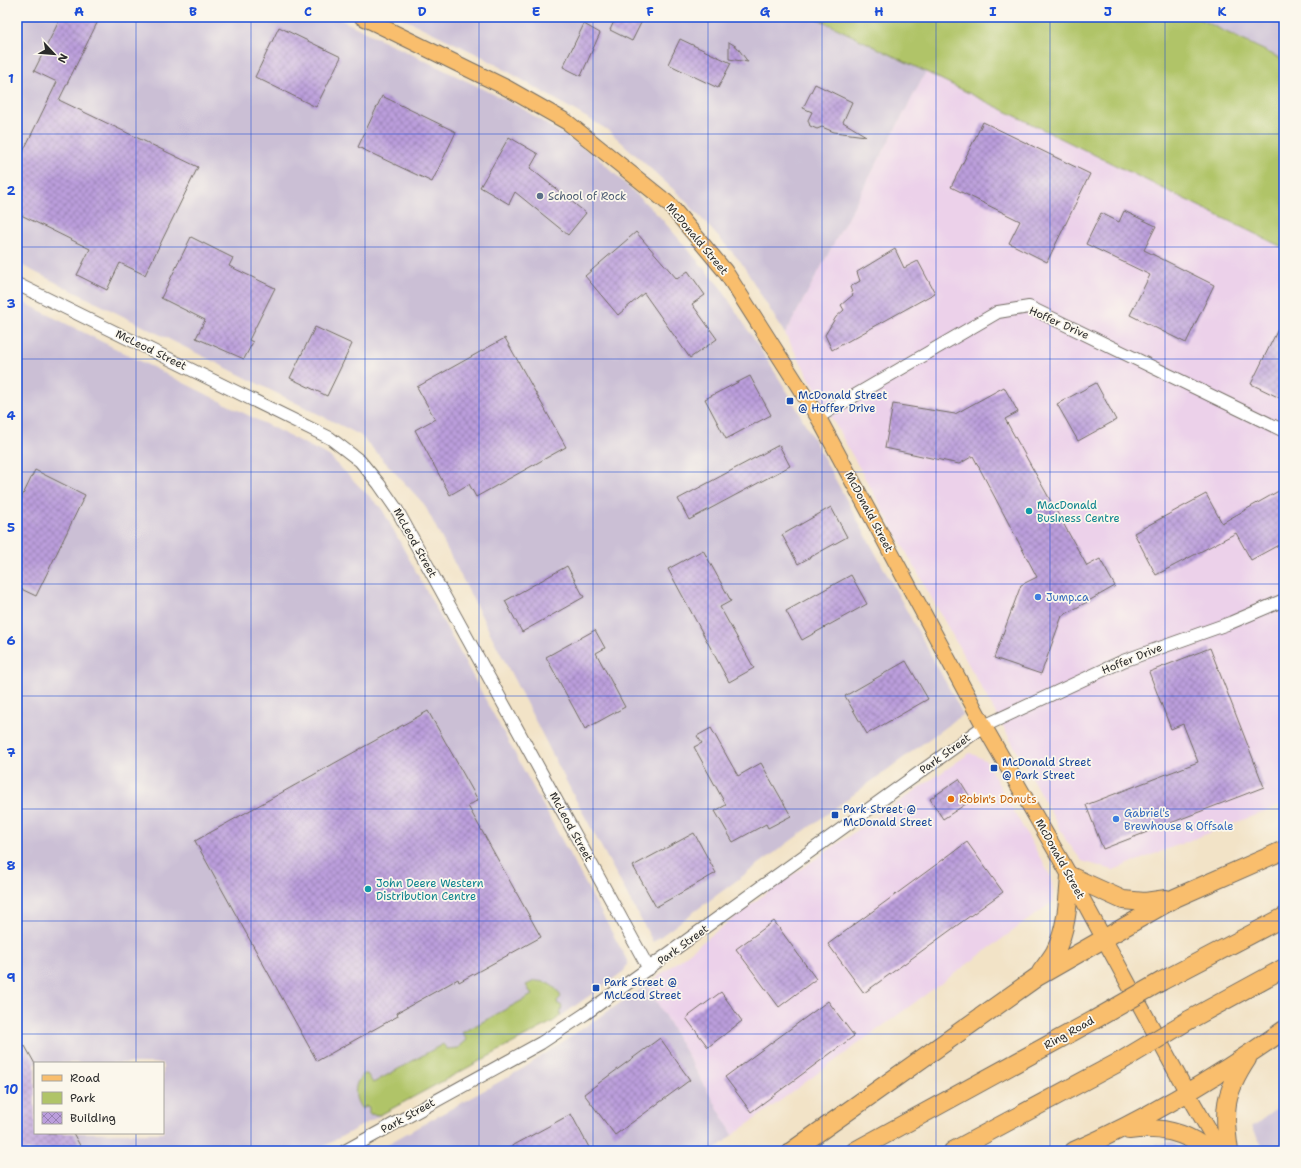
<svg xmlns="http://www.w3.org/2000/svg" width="1301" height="1168" font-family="'Shantell Sans',sans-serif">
	<defs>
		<pattern id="building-cross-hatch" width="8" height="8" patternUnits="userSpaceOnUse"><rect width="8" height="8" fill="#bb9edc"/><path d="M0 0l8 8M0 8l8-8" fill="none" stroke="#9881b3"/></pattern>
	</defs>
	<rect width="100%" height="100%" fill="#fbf7ec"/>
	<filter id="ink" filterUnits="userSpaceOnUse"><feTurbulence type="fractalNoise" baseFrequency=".025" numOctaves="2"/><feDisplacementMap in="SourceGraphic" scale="8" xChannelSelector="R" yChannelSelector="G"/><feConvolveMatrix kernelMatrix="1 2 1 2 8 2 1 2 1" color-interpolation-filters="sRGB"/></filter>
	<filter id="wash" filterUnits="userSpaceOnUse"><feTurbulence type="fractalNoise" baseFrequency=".012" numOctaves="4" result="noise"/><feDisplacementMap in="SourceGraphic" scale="16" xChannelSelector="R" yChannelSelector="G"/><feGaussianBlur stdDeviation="0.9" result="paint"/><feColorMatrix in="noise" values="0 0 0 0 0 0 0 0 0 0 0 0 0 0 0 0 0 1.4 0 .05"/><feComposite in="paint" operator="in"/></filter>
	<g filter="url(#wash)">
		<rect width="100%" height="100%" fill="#f2e3c7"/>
		<!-- built -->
		<path fill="#ecd1ea" d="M926,72l358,176v556l-171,66 -31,-9 -16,-21 -281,-506z
			M970,753l15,7 66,117 3,24 -321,234 -86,-150 119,-92z"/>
		<!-- industrial -->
		<path fill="#cbbfd5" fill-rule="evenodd" d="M23,17h312l185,90 76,49 64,61 61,71 69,108 173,318 -310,228 -76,-140 -153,-298 -64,-69 -343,-172v-235z
			M400,17h414l112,55 -141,262 -44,-72 -58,-64 -75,-68 -125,-73z
			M1195,17h89v43z
			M17,299l312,157 53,53 246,453 -4,9 -70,50 -239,130h-298zM35,1063h128v70h-128z
			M647,985l86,150 -19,16h-339l149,-83z
			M1284,1103v48h-19l-13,-24z
			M1172,1142l12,9h-56l6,-2z"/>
		<!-- green -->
		<path fill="#b0c468" stroke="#6e784a" d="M814,17h381l89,43v188z
			M535,981c12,0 21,5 26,16l-4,4 1,3 4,2 -2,10 -6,5 -174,94 -11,-1v-7l-3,-1 -4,3c-9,-10 -9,-27 2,-35h3l6,9 70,-39 4,5 11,-1 9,-8 -5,-7 70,-38 -6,-10z"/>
		<g id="blocks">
			<!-- building -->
			<path fill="url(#building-cross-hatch)" d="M61,17h39l-41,83 139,67 -53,108 -25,-12 -13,27 -30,-15 13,-26 -73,-36v-49l40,-82 -23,-11z
				M616,17h28l-12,24 -22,-11z
				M584,24l16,9 -19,43 -18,-9z
				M279,27l62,30 -25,50 -61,-30z
				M680,39l51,24 -13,25 -50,-24z
				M729,42l8,5 11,15 -19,-3z
				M815,84l37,18 -9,20 23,14 -32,-4 -12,-5 -5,2 -7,-3 -2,-6 4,-8 -9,-4z
				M382,96l74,36 -24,50 -74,-35z
				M983,122l107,52 -43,88 -38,-19 11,-22 -69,-34z
				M509,137l29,17 -8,14 56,45 -18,22 -53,-43 -6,12 -29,-17z
				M1124,211l32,15 -12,24 70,35 -28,58 -56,-28 20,-40 -64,-31 15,-31 18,9z
				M636,232l41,47 11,-8 17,24 -13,9 25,35 -27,19 -46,-65 -26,22 -33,-39z
				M191,237l42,21 -4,8 46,22 -26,52 4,2 -9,17 -48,-21 9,-18 -44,-22z
				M895,249l9,19 14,-7 17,32 -103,57 -7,-15 11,-18 8,-7 -3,-5 12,-10 -3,-8 10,-6 -3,-9z
				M1284,317v83l-33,-16z
				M315,327l37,17 -25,52 -37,-18z
				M505,338l61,109 -90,50 -7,-13 -19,11 -35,-65 20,-11 -18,-32z
				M750,376l21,39 -45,24 -21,-40z
				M1096,383l20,37 -38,21 -21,-37z
				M1004,387l14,25 -13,7 82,147 13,-7 15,27 -53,30 -21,58 -47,-16 27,-73 16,-8 -64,-121 -14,8 -74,-16 8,-44 62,10z
				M779,445l11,21 -101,54 -11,-21z
				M35,470l50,25 -49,101 -19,-9v-80z
				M1284,488v54l-33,18 -15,-27 -80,42 -22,-42 72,-39 16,29z
				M831,507l16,30 -49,27 -16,-29z
				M703,550l28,51 -11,6 34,61 -25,14 -61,-113z
				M567,566l17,31 -62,35 -17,-31z
				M851,575l16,29 -65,36 -16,-29z
				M595,630l10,18 -9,5 29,54 -40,22 -39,-72z
				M1210,648l54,139 -161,62 -17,-44 112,-43 -15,-38 -12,5 -22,-57z
				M906,661l22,38 -61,35 -22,-38z
				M428,711l50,89 -10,6 73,131 -82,45 -1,-3 -61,34 1,3 -81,45 -122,-220z
				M711,728l27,48 23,-13 30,53 -23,12 -2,-4 -33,18 -18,-31 11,-6 -32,-58 8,-4 -5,-7z
				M959,779l13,21 -29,19 -13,-20z
				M694,833l22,40 -60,34 -23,-41z
				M967,842l36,50 -139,101 -36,-49z
				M774,921l42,58 -37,28 -43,-58z
				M721,992l21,29 -34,26 -22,-29z
				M828,1001l26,35 -103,76 -26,-35z
				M660,1038l30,42 -75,55 -31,-41z
				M25,1046l10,18v69h38l10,18h-66v-101z
				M571,1114l20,37h-88z"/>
		</g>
	</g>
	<g filter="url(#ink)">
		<use href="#blocks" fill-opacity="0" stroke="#716b62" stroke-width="1"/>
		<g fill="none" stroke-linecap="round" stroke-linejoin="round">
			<!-- minor casing -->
			<g stroke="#716b62" stroke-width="14">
				<path id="minor" d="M17,284l313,154 30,23 19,23 18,26 252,459
					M818,417l180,-105 31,-5 255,124
					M345,1151l196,-108 44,-29 399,-288 139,-65 107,-38 54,-23"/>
			</g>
			<!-- major casing -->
			<g stroke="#716b62" stroke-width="17">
				<path id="major" d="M362,17l145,71 60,34 102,82 56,67 93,146 166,309 86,150 118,218 33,57"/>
			</g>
			<!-- highway casing -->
			<g stroke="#716b62" stroke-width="20">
				<path id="highway" d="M1041,972c5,-7 10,-13 14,-20 12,-23 13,-51 15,-76l53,24 22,2 21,-3
					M1162,981l122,-64
					M1189,1020l95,-52
					M1129,1130c30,-4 56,1 80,21
					M792,1151l245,-174 138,-79 109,-48
					M855,1151l239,-131
					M953,1151l168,-90
					M1074,1151c75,-33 143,-74 210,-121
					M1229,1151c-6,-41 -5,-57 18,-92"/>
			</g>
			<!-- minor -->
			<use href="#minor" stroke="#fff" stroke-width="12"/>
			<!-- major -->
			<use href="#major" stroke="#f9be6d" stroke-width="15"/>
			<!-- highway -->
			<use href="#highway" stroke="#f9be6d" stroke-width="18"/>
			<!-- highway-bridge casing -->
			<g stroke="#716b62" stroke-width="20" stroke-linecap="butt">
				<path id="highway-bridge" d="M1094,1020l68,-39
					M1121,1061l68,-41"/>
			</g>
			<!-- highway-bridge -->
			<use href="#highway-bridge" stroke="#f9be6d" stroke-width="18"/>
		</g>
	</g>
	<!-- grid -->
	<path fill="none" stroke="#1d4ed8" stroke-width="1" stroke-opacity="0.55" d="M136,17v1046M251,17v1134M365,17v1134M479,17v1134M593,17v1134M708,17v1134M822,17v1134M936,17v1134M1050,17v1134M1165,17v1134M17,134h1267M17,247h1267M17,359h1267M17,472h1267M17,584h1267M17,696h1267M17,809h1267M17,921h1267M17,1034h1267M136,1133v18"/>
	<!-- markers -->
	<circle fill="#5c6f8a" stroke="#fbf7ec" stroke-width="1.5" cx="540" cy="196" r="4"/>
	<g fill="#1a4fb4" stroke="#fbf7ec" stroke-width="1.5">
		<rect x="786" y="397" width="8" height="8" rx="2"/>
		<rect x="990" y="764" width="8" height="8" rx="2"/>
		<rect x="831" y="811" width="8" height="8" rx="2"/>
		<rect x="592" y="984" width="8" height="8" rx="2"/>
	</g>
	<g fill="#0f9aa8" stroke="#fbf7ec" stroke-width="1.5">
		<circle cx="1029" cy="511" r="4"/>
		<circle cx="368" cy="889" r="4"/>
	</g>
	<g fill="#3f7fe0" stroke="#fbf7ec" stroke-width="1.5">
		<circle cx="1038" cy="597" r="4"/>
		<circle cx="1116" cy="819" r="4"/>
	</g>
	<circle fill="#e8710a" stroke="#fbf7ec" stroke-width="1.5" cx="951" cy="799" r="4"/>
	<g text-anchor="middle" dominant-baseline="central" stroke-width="3.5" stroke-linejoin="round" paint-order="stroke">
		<!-- service labels -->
		<g font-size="11" fill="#4e5e75" stroke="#fbf7ec" text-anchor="start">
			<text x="548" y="196">School of Rock</text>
		</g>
		<!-- street labels -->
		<g font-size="11" fill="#2b2b2b" stroke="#fbf7ec">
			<text transform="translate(697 239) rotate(50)">McDonald Street</text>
			<text transform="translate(1059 323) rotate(24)">Hoffer Drive</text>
			<text transform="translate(151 350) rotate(26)">McLeod Street</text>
			<text transform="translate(869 512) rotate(62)">McDonald Street</text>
			<text transform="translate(415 543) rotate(61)">McLeod Street</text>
			<text transform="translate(1132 659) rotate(-22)">Hoffer Drive</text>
			<text transform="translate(945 754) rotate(-36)">Park Street</text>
			<text transform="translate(571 827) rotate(61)">McLeod Street</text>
			<text transform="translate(1060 859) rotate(61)">McDonald Street</text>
			<text transform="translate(683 945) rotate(-36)">Park Street</text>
			<text transform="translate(1069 1033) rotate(-29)">Ring Road</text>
			<text transform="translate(408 1116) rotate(-29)">Park Street</text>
		</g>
		<!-- transit labels -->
		<g font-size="11" fill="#164399" stroke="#fbf7ec" text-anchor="start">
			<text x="798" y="395">McDonald Street<tspan x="798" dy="13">@ Hoffer Drive</tspan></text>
			<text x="1002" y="762">McDonald Street<tspan x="1002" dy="13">@ Park Street</tspan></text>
			<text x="843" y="809">Park Street @<tspan x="843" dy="13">McDonald Street</tspan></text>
			<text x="604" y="982">Park Street @<tspan x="604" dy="13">McLeod Street</tspan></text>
		</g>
		<!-- culture labels -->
		<g font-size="11" fill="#0d838f" stroke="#fbf7ec" text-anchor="start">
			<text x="1037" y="505">MacDonald<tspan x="1037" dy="13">Business Centre</tspan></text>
			<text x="376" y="883">John Deere Western<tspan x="376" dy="13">Distribution Centre</tspan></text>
		</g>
		<!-- shop labels -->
		<g font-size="11" fill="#366cbe" stroke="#fbf7ec" text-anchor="start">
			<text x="1046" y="597">Jump.ca</text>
			<text x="1124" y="813">Gabriel's<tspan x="1124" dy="13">Brewhouse &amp; Offsale</tspan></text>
		</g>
		<!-- food labels -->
		<g font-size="11" fill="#c56008" stroke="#fbf7ec" text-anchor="start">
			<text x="959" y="799">Robin's Donuts</text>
		</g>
	</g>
	<!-- margin -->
	<rect width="1301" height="1168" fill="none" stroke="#fbf7ec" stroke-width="44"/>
	<!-- legend -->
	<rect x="34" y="1062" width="130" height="72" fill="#fbf7ec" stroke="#a8a59f"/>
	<rect x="42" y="1075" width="20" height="6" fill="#f9be6d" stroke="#a8a59f"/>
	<text x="70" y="1082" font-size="12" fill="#2b2b2b">Road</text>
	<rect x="42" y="1092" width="20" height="12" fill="#b0c468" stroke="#a8a59f"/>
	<text x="70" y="1102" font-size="12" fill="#2b2b2b">Park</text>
	<rect x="42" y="1112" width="20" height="12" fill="url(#building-cross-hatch)" stroke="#a8a59f"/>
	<text x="70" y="1122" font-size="12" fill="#2b2b2b">Building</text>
	<!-- north arrow -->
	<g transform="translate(54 54) rotate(116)" stroke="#fbf7ec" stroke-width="3" paint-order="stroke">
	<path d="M0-3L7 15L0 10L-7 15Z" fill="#2b2b2b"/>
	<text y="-6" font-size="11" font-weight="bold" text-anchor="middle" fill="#2b2b2b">N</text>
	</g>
	<rect x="22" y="22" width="1257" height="1124" fill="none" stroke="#1d4ed8" stroke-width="1.5"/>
	<g font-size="13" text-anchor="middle" font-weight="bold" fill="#1d4ed8">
		<text x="79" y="16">A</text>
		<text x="193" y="16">B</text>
		<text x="308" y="16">C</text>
		<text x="422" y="16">D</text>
		<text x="536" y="16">E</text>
		<text x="650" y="16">F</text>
		<text x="765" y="16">G</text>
		<text x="879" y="16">H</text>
		<text x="993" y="16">I</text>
		<text x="1108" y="16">J</text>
		<text x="1222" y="16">K</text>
		<text x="11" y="83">1</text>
		<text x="11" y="195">2</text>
		<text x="11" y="308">3</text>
		<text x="11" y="420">4</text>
		<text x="11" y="532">5</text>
		<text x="11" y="645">6</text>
		<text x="11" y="757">7</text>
		<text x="11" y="870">8</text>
		<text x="11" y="982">9</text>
		<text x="11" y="1094">10</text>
	</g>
</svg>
